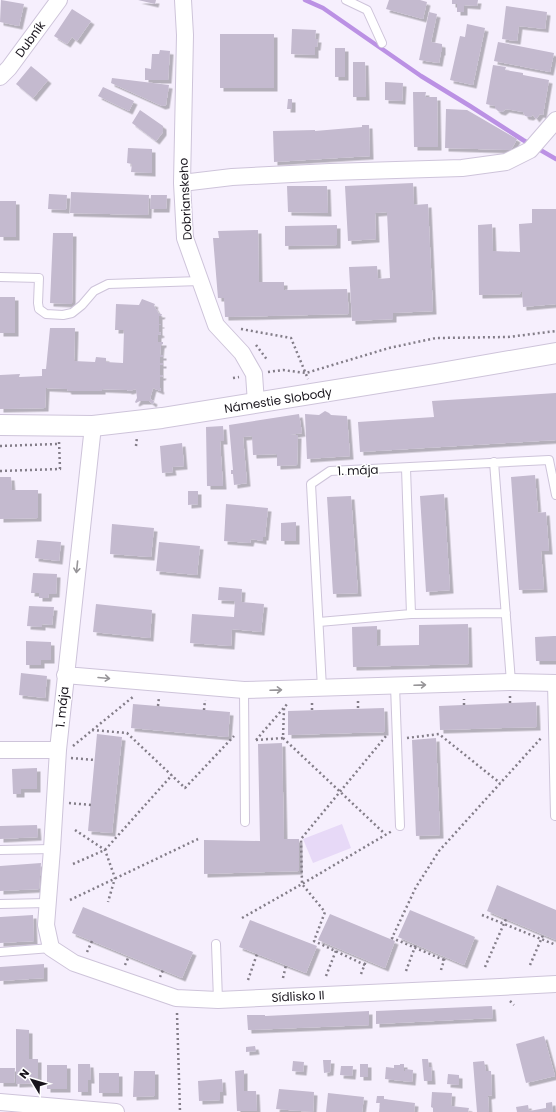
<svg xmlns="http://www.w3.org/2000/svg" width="556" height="1112" font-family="Poppins,sans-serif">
	<defs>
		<filter id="shadow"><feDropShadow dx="3.5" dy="3.5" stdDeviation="0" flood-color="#0004"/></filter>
	</defs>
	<rect width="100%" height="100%" fill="#f6effd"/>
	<!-- green -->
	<path fill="#e7d9f7" d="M342,824l9,24 -38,15 -10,-24z"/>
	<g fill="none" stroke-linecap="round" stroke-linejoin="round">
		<!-- stream -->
		<path stroke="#bb91e4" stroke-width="4.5" d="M305,0l18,8 98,68 49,30 53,34 33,19"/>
	</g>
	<!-- building -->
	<path fill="#c4bacf" filter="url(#shadow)" d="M1,0l23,4 -5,22 -19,-4z
		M138,0h18l-1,4z
		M389,0h31l7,2 -4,17 -37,-10z
		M452,0h26l-1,6 -13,-1v7h-7v-8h-5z
		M506,6l41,6 -2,17 -26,-3 -2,15 -15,-2z
		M72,9l19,12 -14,20 -5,-4 -5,7 -13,-8z
		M429,12l8,2 -6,28 11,2v8h-1l-2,11 -20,-3z
		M467,24l18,4 -12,57 -23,-5 10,-44 5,1z
		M292,29l24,1 -1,9h3l-1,8h-2v8l-24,-1z
		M220,34h54v54h-54z
		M498,42l56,11 -4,19 -56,-11z
		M335,48h10v29h-10z
		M160,50l10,1 -2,29h-23v-12l6,1 1,-15h7z
		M353,62h12l1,35h-13z
		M493,65l13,2 -1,3 18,3v2l26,5 -6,35 -3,-1 -4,5 -3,-4 -3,2 -5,-1 -2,-4 -17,-3 -4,3 -4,-1 -3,-3v-2l-9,-2z
		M31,66l17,14 -15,18 -17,-14z
		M112,78l57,7 -3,20 -4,1 -51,-23z
		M385,82l18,1 -1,18 -17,-1z
		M103,87l31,14 -5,10 -31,-15z
		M413,92h13l-1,5h12l1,50h-24z
		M288,99h4v10h-5z
		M446,109l21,1 50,29 -6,11 -66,-2z
		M140,110l23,16v6l-7,9 -24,-18z
		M362,125h7l1,31 -96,6 -1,-31 42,-1v1l47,-4z
		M128,148l24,1v24l-21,-1 1,-8 -5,-1z
		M413,183l1,22 14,-1 5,107 -40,2v6l-41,2 -3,-54 28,-1 1,13 12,-1 -3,-66 -12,1 1,26 -28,2 -3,-55z
		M287,186h40l1,27 -40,-1z
		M71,192l78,3 -1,20 -78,-2z
		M49,194l18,1 -1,15 -18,-1z
		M151,195h16l-1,14h-16z
		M0,201h16v36h-16z
		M532,209h24v95l-33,3 -1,-15h-1v2l-42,1 -1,-70 14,-1 1,27 27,1 -1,-28 13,-1z
		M337,225v20l-52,1v-20z
		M258,230l1,52h25v8l63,-1 2,25 -124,3 -1,-19h-6l-5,-60h6l-1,-7z
		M53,233h20l-1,71 -22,-1z
		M0,297h15v36h-15z
		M142,299l13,5 -1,2 5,8h3l-1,2h-2v8h2v1h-2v7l2,1v1l-3,1v7h5v2l-2,1 -1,10h3v2h-3v6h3v2h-3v10h3l-1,2h-2v11l1,2 -1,1 -7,-3 -3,11 4,2 -1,3 -4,-3h-9l-4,2 -1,-1 2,-4 -1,-9 -7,2 -2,-1 -25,-1v2h-34l-1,-2 -21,-1 -1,20 -45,1v-34l20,-1 -1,3 23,-1v-7h4l4,-41h25l-1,33 21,1 1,-5 10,1v4l17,1 1,-33h-9l1,-26 23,1z
		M556,393v47l-196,12 -2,-30 76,-5 -2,-16z
		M325,411l4,2 2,2 16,1 3,40 -43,3 -2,-45 14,1z
		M299,414l3,19 -12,2h8l-1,30 -20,1v-12l-24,1 -1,-19 -9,1 4,46 -13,2 -1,-11h-2v-4h2l-4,-45z
		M223,426l1,15h-4l3,45h-16l-1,-59z
		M182,443l2,23 -12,1 1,5 -11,1 -2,-27z
		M535,475l3,38 8,-1 3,39h-8l3,38 -25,1 -8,-113z
		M0,477h11l1,13h26v28l-38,1z
		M188,491h10v13l-10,1z
		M444,494l6,96 -24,2 -6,-96z
		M351,496l7,97 -25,1 -6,-97z
		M226,504l42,4 -3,29h-2v4l-12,-2 -1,4 -26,-2z
		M296,522v19h-15v-18z
		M112,524l42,4 -3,29 -41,-3z
		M37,540l24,2 -2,19 -24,-3z
		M159,542l41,4 -3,29 -41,-4z
		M33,573l24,1 -1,20h-7l-1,4h-9v-5h-8z
		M219,587l23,2 -1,13 23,2 -3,28 -29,-3 -1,17 -41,-3 2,-29 42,3 1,-16 -17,-1z
		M96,604l56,6 -2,28 -57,-6z
		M29,606l25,1 -2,18 -10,-1v3l-15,-1z
		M468,624l1,40 -116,3 -1,-40 25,-1v20l42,-1v-20z
		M554,636h2v25h-20l-1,-24z
		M26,641l25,1v18h-10v5h-15z
		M21,673l26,3 -2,22 -26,-3z
		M536,702l1,25 -97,3 -1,-24z
		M133,704l97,8 -2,25 -97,-9z
		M384,708l1,24 -97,3v-24z
		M97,734l25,3 -10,96 -24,-2z
		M436,738l4,97 -24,1 -4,-96z
		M282,743l2,96h15v32l-95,3v-34l56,1 -2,-97z
		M37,768v21h-16v5h-8l-1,-25z
		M37,825l1,12 -38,2v-13z
		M41,863l-2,26 -39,2v-25z
		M497,885l59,25v30l-69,-29z
		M83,907l110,45 -11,26 -110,-45z
		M410,910l65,27 -11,28 -66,-28z
		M330,914l65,27 -10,27 -67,-28z
		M33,915l1,26 -34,2v-26z
		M250,920l67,26 -11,27 -67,-26z
		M44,964v14l-44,3v-14z
		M492,1006l1,12 -117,6v-13z
		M369,1011v14l-121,5 -1,-15h18v1z
		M16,1029l13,1v29h9v24l-22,1z
		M544,1036l11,40 -29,7 -10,-39z
		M255,1046l1,5 -10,1v-5z
		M422,1059h6l1,8h2l1,14h-8z
		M323,1060h8l-1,12 -6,1z
		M293,1061l11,1 -1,10 -11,-1z
		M484,1061l2,10h5l1,24 -4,1 1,16h-12l-4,-50z
		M78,1064h12l1,16h-3v12h-10z
		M360,1064h8v13h-8z
		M400,1064h4v7h1v-2l8,1 -1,12 -27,-3 1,-12 8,1v-3h6z
		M47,1065h20v24h-20z
		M341,1066h12l-1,10 -12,-1z
		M0,1068h15l-1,15h-14z
		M244,1070v21h12l1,20h-20l-2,-40z
		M134,1071h21v25l-22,1z
		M99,1073h20v20h-20z
		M448,1074l11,1v10l-12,-1z
		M222,1079l1,13h-3v8l-21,1 -1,-20z
		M279,1089l35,3 -1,20 -37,-3z
		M432,1092l20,1 -1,13 18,2 -1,4h-35v-4l-2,-1z
		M328,1093l36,4 -2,15h-36z
		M377,1096h7v3l31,4 -1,9h-35l1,-9h-4z
		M552,1102l1,10h-36l-1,-5 12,-2 1,6 17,-3v-5z"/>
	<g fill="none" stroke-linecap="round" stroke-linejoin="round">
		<!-- service casing -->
		<g stroke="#cec4da" stroke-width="10">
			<path id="service" d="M346,0l21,10 15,33
				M0,277l39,1 -1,25 1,6 7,5 17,1 9,-2 10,-8 12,-14 14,-7 92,-3
				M494,462l17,220
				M406,468l5,146
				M319,622l92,-8 95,-1
				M552,683l3,133
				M395,685l5,141
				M322,688l-11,-204 19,-13 219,-11 7,35
				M244,690l1,132
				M0,850l52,-1
				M0,904l48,-1
				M216,944l2,56
				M0,952l51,-4"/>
		</g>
		<!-- minor casing -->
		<g stroke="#cec4da" stroke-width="18">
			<path id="minor" d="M183,0l2,35 -3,148 3,55 31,87 26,28 12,21 2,29
				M0,77l9,-9 50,-68
				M182,183l50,-6 98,-5 132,-4 44,-6 24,-12 26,-30
				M93,426l-35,324 -6,99 -6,76 5,23 23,15 102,35 42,2 282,-13 56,-3
				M65,675l179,15 267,-8 45,1
				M0,750h58
				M0,1102l116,10"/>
		</g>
		<!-- tertiary casing -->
		<g stroke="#cec4da" stroke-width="22">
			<path id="tertiary" d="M0,425l93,1 69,-8 273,-44 121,-21"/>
		</g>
		<!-- path -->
		<path stroke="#837d88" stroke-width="2.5" stroke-dasharray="2 3" stroke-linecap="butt" d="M241,329l50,9 17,41
			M256,345l12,16
			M268,372l15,-2 23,3 83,-25 47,-10 72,-1 48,-6
			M233,378l6,-1
			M0,446l57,-2
			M136,446l1,-9
			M0,471l60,-2 -1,-28
			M510,696v7
			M358,701v7
			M312,703v7
			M464,705v-6
			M158,706l1,-9
			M204,710l1,-10
			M92,730l35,3 58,55 49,-52
			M283,738l102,96
			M407,738l32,-4 61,49
			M256,740l32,-37
			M256,740l27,-2 1,-30
			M73,746l61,-50
			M71,758l24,2
			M69,803l22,2
			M75,830l30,20 10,28 -7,24
			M73,864l32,-14 67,-75
			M70,900l128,-61
			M482,915l74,30
			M242,918l60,-34 90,-53
			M87,952l5,-11
			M444,960l-52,-22 24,-51 23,-36 103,-114
			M125,965l4,-9
			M365,965l-51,-24 11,-29 -23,-28 -1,-45 85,-103
			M530,965l13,-30
			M485,967l21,-48
			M441,970l4,-13
			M406,971l10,-27
			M361,974l5,-13
			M326,976l11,-28
			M160,977l3,-7
			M283,978l3,-13
			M248,980l9,-26
			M510,1001l4,4
			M177,1013l3,99"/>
		<!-- service -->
		<use href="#service" stroke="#fff" stroke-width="8"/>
		<!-- minor -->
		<use href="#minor" stroke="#fff" stroke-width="16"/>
		<!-- tertiary -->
		<use href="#tertiary" stroke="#fff" stroke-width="20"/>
	</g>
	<!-- one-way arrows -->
	<defs><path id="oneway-shaft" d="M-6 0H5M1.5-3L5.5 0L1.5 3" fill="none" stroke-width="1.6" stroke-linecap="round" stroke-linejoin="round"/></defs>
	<g stroke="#979598">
		<use href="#oneway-shaft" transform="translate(77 567) rotate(96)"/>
		<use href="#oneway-shaft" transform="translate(104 678) rotate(5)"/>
		<use href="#oneway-shaft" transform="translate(420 685) rotate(-2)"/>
		<use href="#oneway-shaft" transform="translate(276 690) rotate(-2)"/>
	</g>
	<g text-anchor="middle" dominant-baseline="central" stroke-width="3" stroke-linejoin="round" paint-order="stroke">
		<!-- street labels -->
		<g font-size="12" fill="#17131b" stroke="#fff">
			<text transform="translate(30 39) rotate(-54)">Dubník</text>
			<text transform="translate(185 199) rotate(-93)">Dobrianskeho</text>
			<text transform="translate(278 400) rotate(-9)">Námestie Slobody</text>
			<text transform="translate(358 470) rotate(-2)">1. mája</text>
			<text transform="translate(62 707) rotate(-84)">1. mája</text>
			<text transform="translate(298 996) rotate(-3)">Sídlisko II</text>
		</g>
	</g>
	<!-- north arrow -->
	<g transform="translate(32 1080) rotate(308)" stroke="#ffffff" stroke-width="3" paint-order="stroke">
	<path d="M0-3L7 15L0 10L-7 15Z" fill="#17131b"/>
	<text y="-6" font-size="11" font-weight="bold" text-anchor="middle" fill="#17131b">N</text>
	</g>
</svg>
